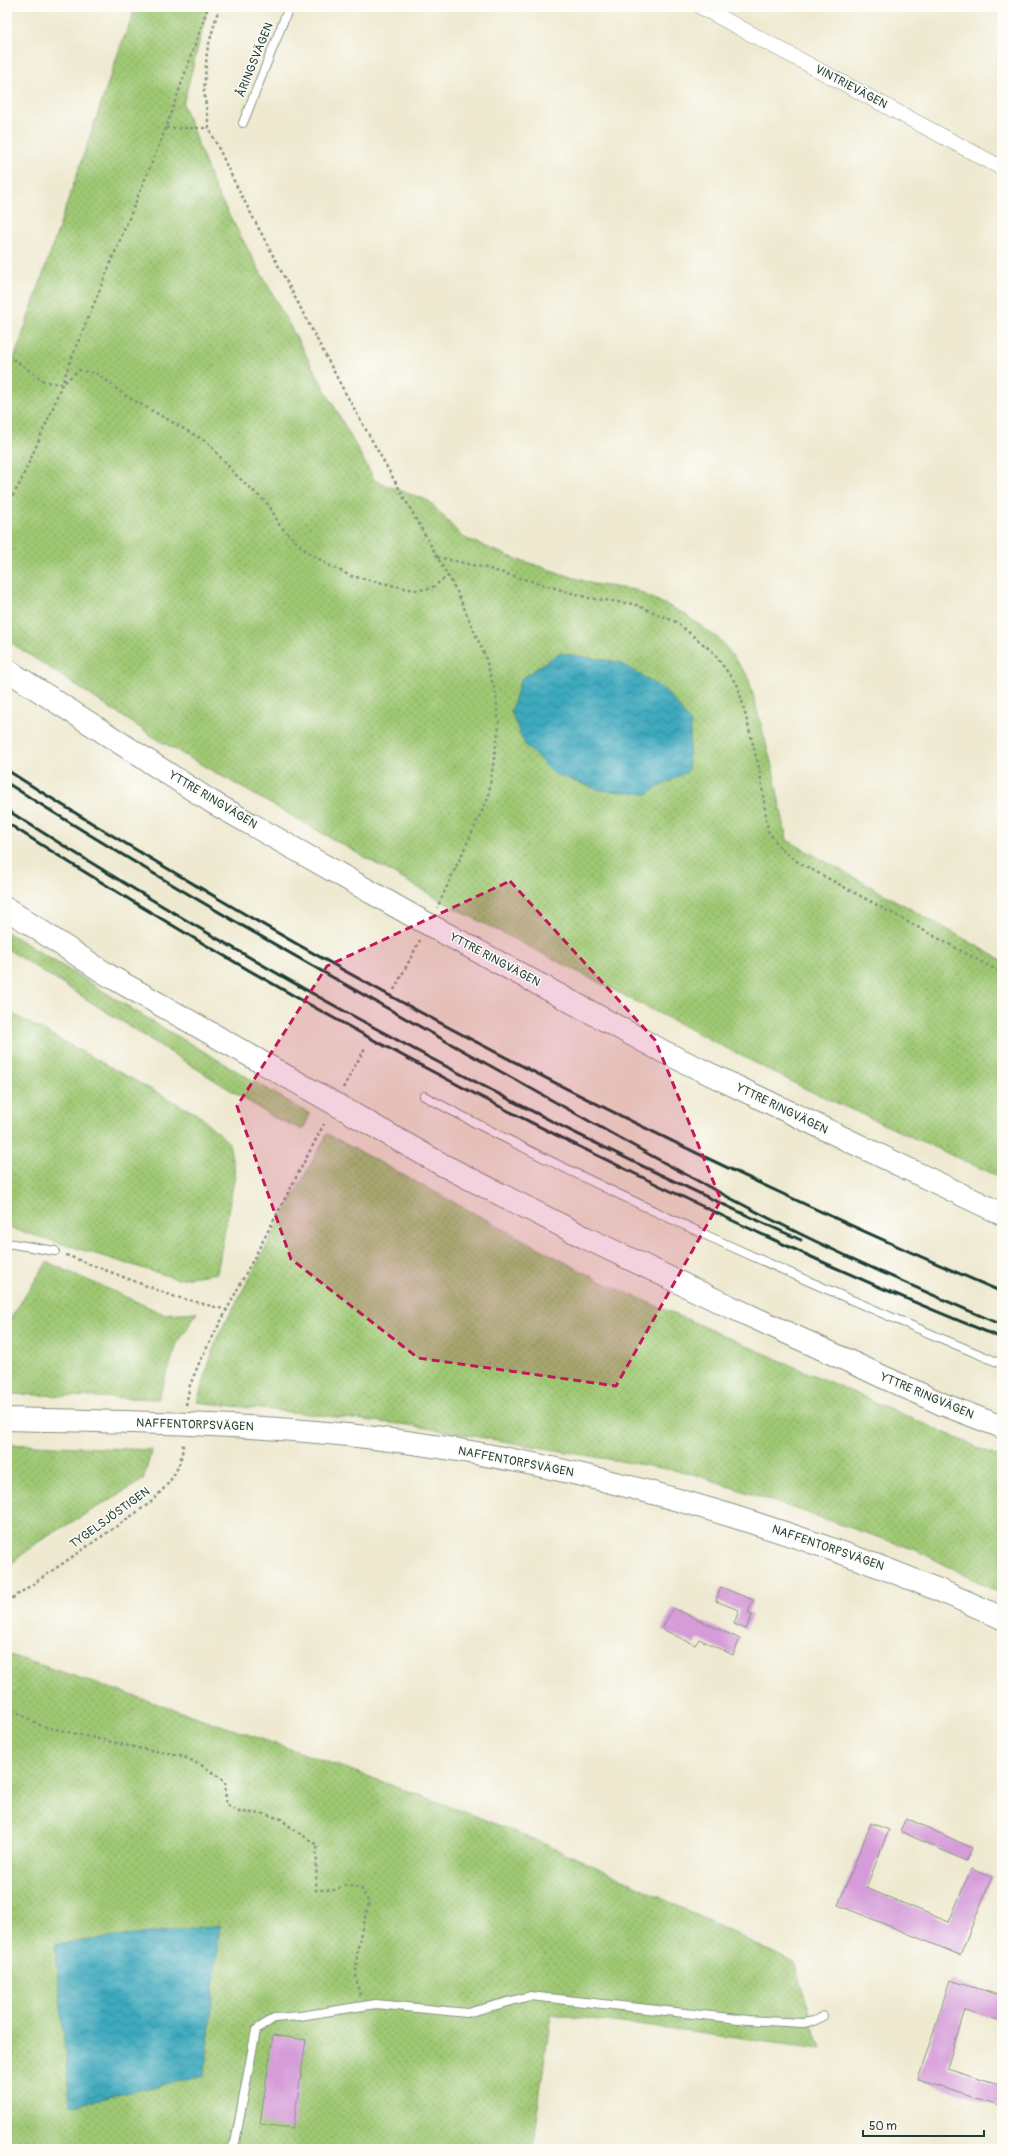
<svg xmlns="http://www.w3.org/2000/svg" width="1009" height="2156" font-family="Pangolin,sans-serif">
	<defs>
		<pattern id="grass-dots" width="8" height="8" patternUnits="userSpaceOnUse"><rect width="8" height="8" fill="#9fc873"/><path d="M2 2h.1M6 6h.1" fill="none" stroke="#81a45f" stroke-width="1.8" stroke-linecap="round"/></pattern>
		<pattern id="water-waves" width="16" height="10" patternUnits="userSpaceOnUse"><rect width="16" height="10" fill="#3ea9bd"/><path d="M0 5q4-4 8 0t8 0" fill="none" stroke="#338b9a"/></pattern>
	</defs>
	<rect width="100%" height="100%" fill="#fdfcf7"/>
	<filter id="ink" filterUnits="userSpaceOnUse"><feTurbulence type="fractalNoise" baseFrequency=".025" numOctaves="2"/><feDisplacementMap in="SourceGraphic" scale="8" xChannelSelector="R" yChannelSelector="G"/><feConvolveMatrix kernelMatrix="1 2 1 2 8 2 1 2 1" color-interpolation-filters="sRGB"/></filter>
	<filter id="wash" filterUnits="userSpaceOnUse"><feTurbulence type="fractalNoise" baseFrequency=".012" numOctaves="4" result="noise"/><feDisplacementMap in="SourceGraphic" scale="16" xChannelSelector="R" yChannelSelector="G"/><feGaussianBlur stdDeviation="0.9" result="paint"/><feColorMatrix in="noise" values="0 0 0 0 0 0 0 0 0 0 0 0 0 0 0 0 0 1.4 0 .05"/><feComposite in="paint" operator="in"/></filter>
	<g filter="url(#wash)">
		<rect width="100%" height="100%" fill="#eee9d0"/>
		<!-- grass -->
		<path fill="url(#grass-dots)" stroke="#5f8254" d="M136,7h72l-25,98 33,86 159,290 54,20 33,36 46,19 85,28 42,6 48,23 37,27 28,36 25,94 14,70 215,120v218l-196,-89 -352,-181 -294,-167 -153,-101v-260l114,-335z
			M7,932l148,91 155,91 -7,16 -30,-13 -266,-168z
			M7,1011l193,105 29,27 6,31 -18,99 -39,6 -171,-52z
			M327,1134l273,147 402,177v136l-86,-44 -226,-77 -281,-48 -212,-23 20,-64z
			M47,1262l117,52 33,-2 -20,32 -19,55 -151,-5v-70z
			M7,1444l145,6 -9,30 -105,62 -31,25z
			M7,1654c163,54 326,107 486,169 103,40 202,92 301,140l27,86 -270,-35 -19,135h-525z"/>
		<!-- water -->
		<path fill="url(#water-waves)" stroke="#2e7378" d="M559,653l60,9 47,29 25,32 -3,48 -41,23 -47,-4 -46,-16 -29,-29 -14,-33 10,-33z
			M220,1925l-15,150 -135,31 -15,-162z"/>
		<g id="blocks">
			<!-- building -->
			<path fill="#d59cd9" d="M721,1587l32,13 -5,13 4,2 -6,14 -12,-5 5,-14 -23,-9z
				M673,1608l67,31 -7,16 -34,-16 -4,6 -33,-16z
				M906,1818l66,30 -6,13 -66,-30z
				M871,1823l18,7 -23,58 83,34 22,-53 21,8 -32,78 -122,-50z
				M950,1980l52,16v25l-37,-11 -18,58 55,17v21l-84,-26z
				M273,2035l33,5 -13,88 -33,-4z"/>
		</g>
	</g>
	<g filter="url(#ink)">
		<use href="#blocks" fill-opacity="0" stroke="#869382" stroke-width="1"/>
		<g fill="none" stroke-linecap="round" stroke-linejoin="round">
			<!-- lane casing -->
			<g stroke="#869382" stroke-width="10">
				<path id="lane" d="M243,123l46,-116
					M424,1096c187,100 382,186 578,268
					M7,1243l48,8
					M231,2149l4,-6 21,-113 18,-12 26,-2 76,-12 91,9 63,-17 218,24 55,3 11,-2 9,-5"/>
			</g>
			<!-- street casing -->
			<g stroke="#869382" stroke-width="16">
				<path id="street" d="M701,7l301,161"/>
			</g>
			<!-- secondary casing -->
			<g stroke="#869382" stroke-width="24">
				<path id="secondary" d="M7,1419c120,3 240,4 359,18 133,15 264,46 391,87 84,27 166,57 245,94"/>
			</g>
			<!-- highway casing -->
			<g stroke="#869382" stroke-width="24">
				<path id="highway" d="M7,670l205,132 201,114 251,136 338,162
					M7,909l101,66 333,189 143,73 136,65 222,102 60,23"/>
			</g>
			<!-- path -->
			<path stroke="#869382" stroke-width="2.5" stroke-dasharray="3 3" stroke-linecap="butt" d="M219,7l-12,44 -3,40 5,37 27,57 106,202 115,205 28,64 11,39 3,31 -11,72 -51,110
				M166,128h43
				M7,357l11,5 27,20 17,2 17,-14 19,4 25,20 84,48 29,33 33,30 11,21 25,24 23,15 23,11 63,14 16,-1 18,-13
				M7,496l5,1 8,-14 32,-73 20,-53 94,-229 42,-121
				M437,557l49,11 103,30 45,6 42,18 37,30 25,34 22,86 8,59 13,18 17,13 204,111
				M394,990l26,-50
				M343,1088l22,-40
				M66,1255l107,41 54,14
				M186,1405l4,-20 10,-24 124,-237
				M7,1602l143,-99c18,-18 33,-34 33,-61
				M7,1707l35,19 96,22 42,7 23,11 22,15 1,23 13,8 25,2 17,5 12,10 24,16 -1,45h19l11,-5 15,3 8,15c-9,30 -18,63 -9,93"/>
			<!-- lane -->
			<use href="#lane" stroke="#fff" stroke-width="8"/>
			<!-- street -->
			<use href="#street" stroke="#fff" stroke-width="15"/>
			<!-- secondary -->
			<use href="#secondary" stroke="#fff" stroke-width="22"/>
			<!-- highway -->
			<use href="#highway" stroke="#fff" stroke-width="22"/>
			<!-- rail -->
			<path stroke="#1f3d34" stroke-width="3" d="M7,770c69,45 141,87 212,129 252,148 515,278 783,393
				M7,783c150,96 306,184 462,271 114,63 228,130 346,187 62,30 124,57 187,84
				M7,810c254,162 519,307 794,430
				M7,823c207,133 423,253 645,359 115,56 231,109 350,156"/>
		</g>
	</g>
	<!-- marked area -->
	<path fill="#c2185b" fill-opacity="0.2" stroke="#c2185b" stroke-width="3" stroke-dasharray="8 5" stroke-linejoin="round" d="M510,881l145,159 66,160 -105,186 -198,-28 -127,-99 -54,-153 90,-140z"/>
	<g text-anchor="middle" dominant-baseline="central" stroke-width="3" stroke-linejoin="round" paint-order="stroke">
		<!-- street labels -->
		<g font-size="12" fill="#1f3d34" stroke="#fdfcf7">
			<text transform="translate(255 60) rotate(-68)">ÅRINGSVÄGEN</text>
			<text transform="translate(851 87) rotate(28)">VINTRIEVÄGEN</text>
			<text transform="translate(213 800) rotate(31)">YTTRE RINGVÄGEN</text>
			<text transform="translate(495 960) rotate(28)">YTTRE RINGVÄGEN</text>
			<text transform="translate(782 1109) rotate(26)">YTTRE RINGVÄGEN</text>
			<text transform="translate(927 1396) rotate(23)">YTTRE RINGVÄGEN</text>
			<text transform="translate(195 1425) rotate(2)">NAFFENTORPSVÄGEN</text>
			<text transform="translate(516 1462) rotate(11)">NAFFENTORPSVÄGEN</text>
			<text transform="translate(110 1518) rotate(-36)">TYGELSJÖSTIGEN</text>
			<text transform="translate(828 1548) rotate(19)">NAFFENTORPSVÄGEN</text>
		</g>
	</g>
	<!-- margin -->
	<rect width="1009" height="2156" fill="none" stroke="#fdfcf7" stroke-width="24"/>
	<!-- scale -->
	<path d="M863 2130v6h121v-6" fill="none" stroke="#1f3d34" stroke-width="2"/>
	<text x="869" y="2130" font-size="12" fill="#1f3d34" stroke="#fdfcf7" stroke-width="3" paint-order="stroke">50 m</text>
</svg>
